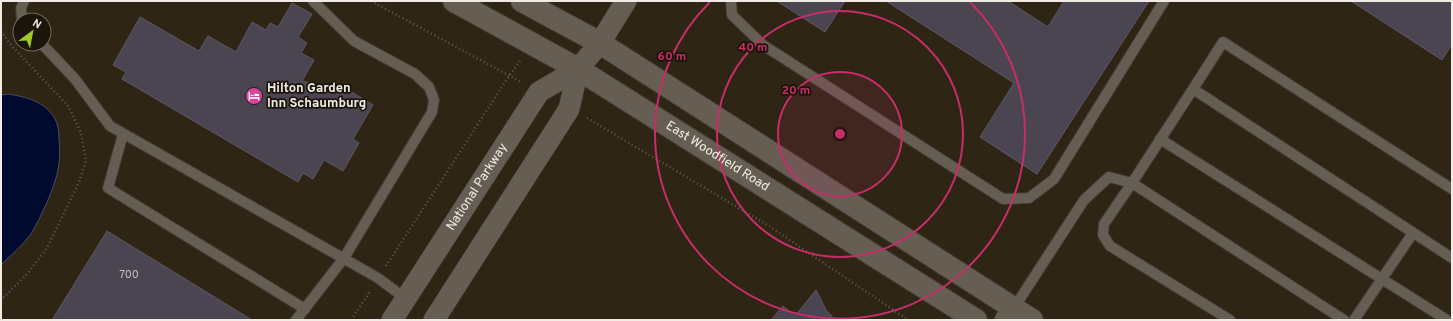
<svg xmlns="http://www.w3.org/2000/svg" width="1453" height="321" font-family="Overpass,sans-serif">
	<rect width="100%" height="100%" fill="#251e14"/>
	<!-- built -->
	<path fill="#2f2515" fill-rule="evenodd" d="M1,1h1451v319h-1451zM20,20h24v24h-24z"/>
	<!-- water -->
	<path fill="#000a2e" stroke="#484e65" d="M8,94c18,3 37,7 47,25 3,5 4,14 4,20 1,11 1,21 -1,31 -3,17 -18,49 -27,64 -8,11 -20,21 -30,31v-170z"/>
	<!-- building -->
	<path fill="#4a4551" stroke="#5e5865" d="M777,1h68l-20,31z
		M886,1h122l40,26 16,-26h85l-112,173 -57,-37 34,-54z
		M1351,1h101v43l-10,16z
		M292,3l20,11 -14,23 9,6 -6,10 13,7 -12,21 24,6 14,-2 33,20 -20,34 6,4 -16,28 -19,-11 -11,19 -10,-6 -5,9 -176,-103 4,-7 -13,-7 27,-48 59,34 9,-15 28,16 16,-30 14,8 4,-7 8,4z
		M107,231l145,89h-200z
		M816,290l10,20 9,10h-64l12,-14 12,10z"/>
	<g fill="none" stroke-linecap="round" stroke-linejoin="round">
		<!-- service casing -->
		<g stroke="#403a34" stroke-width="12">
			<path id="service" d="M731,1l1,14 31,30 240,154 26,-1 25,-19 110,-178
				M22,20l-1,-12 3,-7
				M42,44l33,35 35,47 268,152 28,21
				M1193,89l30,-47 229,147
				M123,134l-15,54 197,121
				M1160,139l287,181
				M1014,308l70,-108 25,-23 23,6 61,-94 259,169
				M296,320l48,-62 88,-146 2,-12 -5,-13 -14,-13 -61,-33 -41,-40
				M1230,320l-120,-74 -7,-11 1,-11 28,-41 212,137
				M1354,320l59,-87"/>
		</g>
		<!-- minor casing -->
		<g stroke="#403a34" stroke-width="22">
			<g id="minor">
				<path id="s1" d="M392,320l147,-228 39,-23 22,-26 26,-42"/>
				<path d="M434,320l135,-211 9,-40"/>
				<path d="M1005,320l9,-12"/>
			</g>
		</g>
		<!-- tertiary casing -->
		<g stroke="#403a34" stroke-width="24">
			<g id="tertiary">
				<path id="s2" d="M454,1l124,68 398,251"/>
				<path d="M522,1l78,42 432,277"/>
			</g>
		</g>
		<!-- path -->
		<path stroke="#625c53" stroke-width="2.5" stroke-dasharray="1 3" stroke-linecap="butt" d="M371,1l150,81
			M1,31l9,13 59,63 12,26 5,28 -7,21 -32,66 -20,26 -26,26
			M587,118l182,108 139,94
			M386,266l123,-190 11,-15
			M351,320l20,-30"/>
		<!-- service -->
		<use href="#service" stroke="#665e53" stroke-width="10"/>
		<!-- minor -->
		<use href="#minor" stroke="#665e53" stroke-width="21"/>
		<!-- tertiary -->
		<use href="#tertiary" stroke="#665e53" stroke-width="22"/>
	</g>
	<!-- distance rings -->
	<circle cx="840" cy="134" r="62" fill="#c72d69" fill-opacity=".12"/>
	<g fill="none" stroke="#c72d69" stroke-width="2">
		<circle cx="840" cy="134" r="62"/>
		<circle cx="840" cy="134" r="123"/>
		<path d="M970 2A185 185 0 1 1 710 2"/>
	</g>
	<!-- icons -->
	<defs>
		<g id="hotel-disc" transform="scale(0.9)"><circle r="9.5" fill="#d1479c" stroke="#1b150b"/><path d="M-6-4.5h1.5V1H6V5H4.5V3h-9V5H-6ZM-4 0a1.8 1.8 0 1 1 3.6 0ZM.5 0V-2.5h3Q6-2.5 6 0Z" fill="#fff"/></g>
	</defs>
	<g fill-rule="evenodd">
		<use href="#hotel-disc" x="254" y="96"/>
	</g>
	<g text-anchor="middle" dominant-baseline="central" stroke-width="3.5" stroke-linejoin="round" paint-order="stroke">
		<!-- number labels -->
		<g font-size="11" fill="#c6c2c0">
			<text x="129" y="275">700</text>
		</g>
		<!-- poi labels -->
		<g font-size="13" font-weight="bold" fill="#f0ece5" stroke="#1b150b" text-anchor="start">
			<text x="267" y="89">Hilton Garden<tspan x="267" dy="15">Inn Schaumburg</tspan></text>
		</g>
		<!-- street labels -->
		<g font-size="13" fill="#f0ece5" stroke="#1b150b">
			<text stroke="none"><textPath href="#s2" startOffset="306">East Woodfield Road</textPath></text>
			<text stroke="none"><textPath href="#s1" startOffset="158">National Parkway</textPath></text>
		</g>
	</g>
	<circle cx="840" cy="134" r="6" fill="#c72d69" stroke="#1b150b" stroke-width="2"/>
	<g font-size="12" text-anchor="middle" font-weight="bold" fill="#c72d69" stroke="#1b150b" stroke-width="3.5" stroke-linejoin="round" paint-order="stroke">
		<text x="753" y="51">40 m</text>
		<text x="672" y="60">60 m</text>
		<text x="796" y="94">20 m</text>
	</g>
	<!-- border -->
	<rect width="1453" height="321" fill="none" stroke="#f0ece5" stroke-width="4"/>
	<!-- north arrow -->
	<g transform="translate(32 32) rotate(32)"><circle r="19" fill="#1b150b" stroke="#706b62"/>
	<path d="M0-3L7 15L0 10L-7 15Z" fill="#a4c825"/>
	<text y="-6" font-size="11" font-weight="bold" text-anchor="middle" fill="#f0ece5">N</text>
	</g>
</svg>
